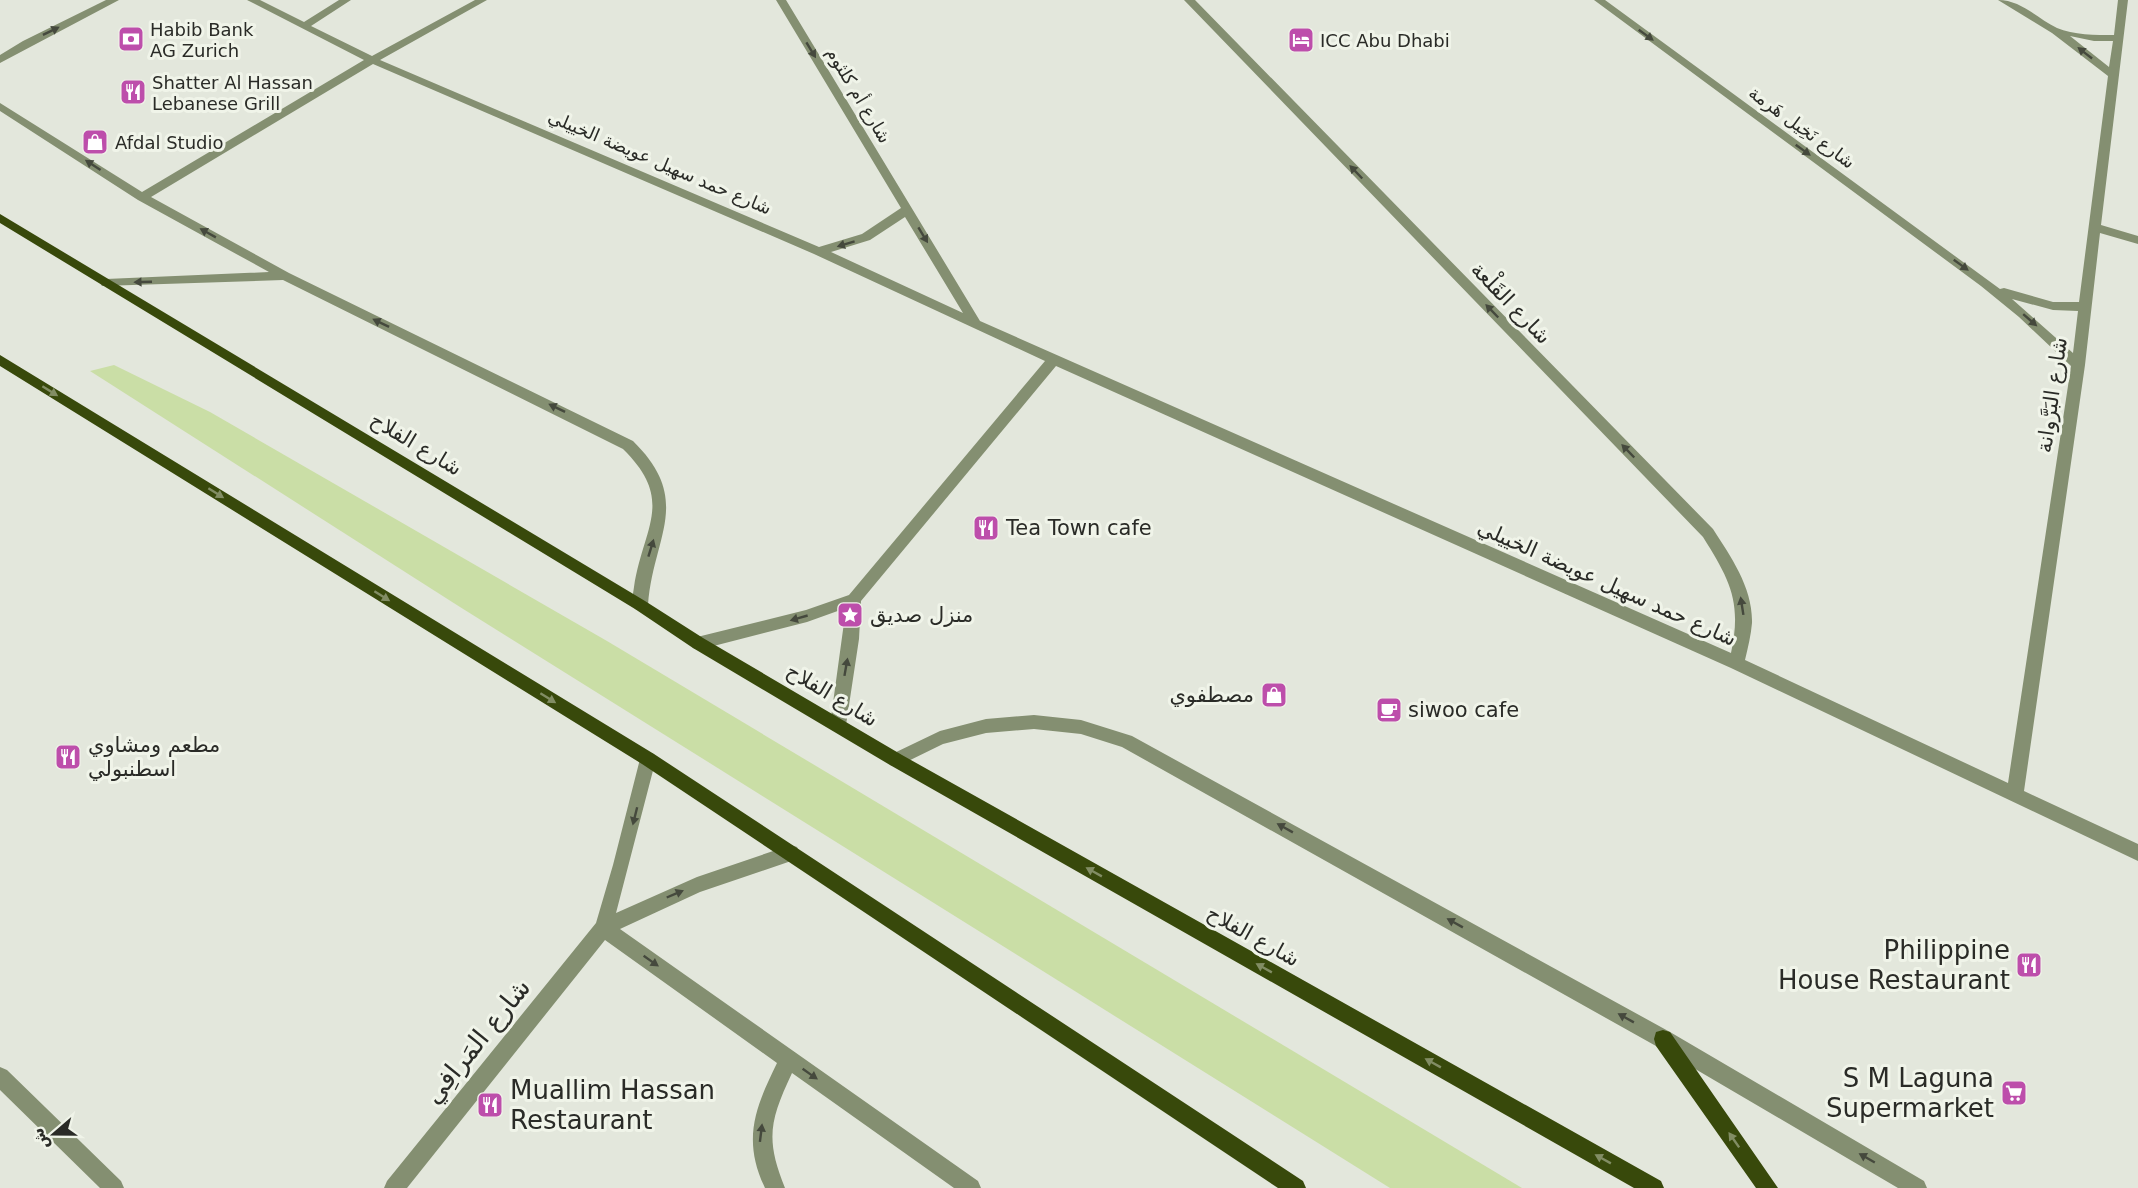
<svg xmlns="http://www.w3.org/2000/svg" width="2138" height="1188" font-family="'DejaVu Sans',Cairo,sans-serif">
	<rect width="100%" height="100%" fill="#e3e7dc"/>
	<!-- green -->
	<path fill="#cadea6" d="M114,365l96,47 397,229 915,547h-132l-930,-581 -370,-236z"/>
	<g fill="none" stroke-linecap="round" stroke-linejoin="round">
		<!-- minor -->
		<path fill="#848f71" fill-rule="evenodd" d="M106,0h13l-119,63v-8l23,-14z
			M247,0h13l44,22 35,-22h12l-40,26 61,30 103,-56h12l-107,60 439,187 43,-13 39,-26 -125,-208h10l194,321 751,332c11,-51 -1,-73 -28,-116l-519,-537h11l518,529c18,28 40,59 39,94 -1,12 -4,24 -7,37l263,123 63,-417 -52,-49 -38,-31 -387,-286h11l395,289 4,-1 49,14h26l29,-226 -56,-43 -54,-33c23,0 39,18 59,28 16,7 39,7 57,7l4,-35h10l-27,225 37,11v8l-38,-11 -15,132 -61,426 114,53v17l-407,-193 -675,-302 -195,235 -2,38 -13,86 -2,5 -6,2 -6,-2 -2,-5 16,-117 -39,14 -109,28 -5,-2 -3,-5 3,-5 113,-28 43,-15 196,-234 -231,-107 -441,-190 -222,133 138,76 344,168c61,60 20,95 15,164l-3,4 -5,2 -5,-2c-4,-7 -2,-15 -1,-22 9,-60 42,-86 -11,-138l-340,-169 -181,6 -2,-3 2,-3 4,-1 163,-7 -131,-72 -138,-89v-8l142,89 222,-132zM2070,36l24,5h19l-4,26zM905,217l58,96 -132,-61 39,-12zM2012,299l41,11 25,1 -5,42z
			M1034,715l47,5 51,16 538,296 254,149 3,7h-29l-242,-142 -534,-299 -41,-13 -47,-5 -48,4 -43,11 -47,23 -6,-2 -2,-5 2,-5 50,-24 46,-12z
			M648,752l6,2 2,5 -40,154 81,-36 94,-32 6,2 3,6 -3,6 -97,33 -80,37 358,252 3,7h-27l-162,-115c-22,47 -27,66 -7,115h-20c-23,-48 -10,-80 12,-125l-172,-123 -198,248h-23l3,-7 209,-258 17,-58 27,-106 2,-5z
			M0,1067l7,3 114,111 3,7h-24l-100,-98z"/>
		<!-- major -->
		<path fill="#38490b" fill-rule="evenodd" d="M0,214l645,387 58,37 199,117 759,426 3,7h-30l-744,-423 -197,-117 -58,-39 -635,-386z
			M0,355l654,399 649,427 3,7h-28l-636,-424 -642,-398z
			M1663,1030l7,2 108,156h-22l-100,-142 -2,-7 2,-7z"/>
	</g>
	<!-- one-way arrows -->
	<defs><path id="oneway-solid" d="M-6-.8H1V-3.2L6.5 0L1 3.2V.8H-6Z" transform="scale(1.5)"/></defs>
	<g fill="#45493d">
		<use href="#oneway-solid" transform="translate(51 31) rotate(-26)"/>
		<use href="#oneway-solid" transform="translate(1646 35) rotate(36)"/>
		<use href="#oneway-solid" transform="translate(811 50) rotate(59)"/>
		<use href="#oneway-solid" transform="translate(2085 53) rotate(-142)"/>
		<use href="#oneway-solid" transform="translate(1803 150) rotate(36)"/>
		<use href="#oneway-solid" transform="translate(93 165) rotate(-147)"/>
		<use href="#oneway-solid" transform="translate(1356 172) rotate(-134)"/>
		<use href="#oneway-solid" transform="translate(208 233) rotate(-151)"/>
		<use href="#oneway-solid" transform="translate(923 235) rotate(59)"/>
		<use href="#oneway-solid" transform="translate(846 244) rotate(163)"/>
		<use href="#oneway-solid" transform="translate(1961 265) rotate(36)"/>
		<use href="#oneway-solid" transform="translate(143 282) rotate(178)"/>
		<use href="#oneway-solid" transform="translate(1492 311) rotate(-134)"/>
		<use href="#oneway-solid" transform="translate(2030 320) rotate(41)"/>
		<use href="#oneway-solid" transform="translate(381 323) rotate(-154)"/>
		<use href="#oneway-solid" transform="translate(557 408) rotate(-154)"/>
		<use href="#oneway-solid" transform="translate(1628 451) rotate(-134)"/>
		<use href="#oneway-solid" transform="translate(651 548) rotate(-73)"/>
		<use href="#oneway-solid" transform="translate(1742 606) rotate(-99)"/>
		<use href="#oneway-solid" transform="translate(799 618) rotate(164)"/>
		<use href="#oneway-solid" transform="translate(846 667) rotate(-80)"/>
		<use href="#oneway-solid" transform="translate(635 816) rotate(104)"/>
		<use href="#oneway-solid" transform="translate(1285 828) rotate(-151)"/>
		<use href="#oneway-solid" transform="translate(675 894) rotate(-23)"/>
		<use href="#oneway-solid" transform="translate(1455 923) rotate(-151)"/>
		<use href="#oneway-solid" transform="translate(651 961) rotate(35)"/>
		<use href="#oneway-solid" transform="translate(1626 1018) rotate(-151)"/>
		<use href="#oneway-solid" transform="translate(810 1074) rotate(35)"/>
		<use href="#oneway-solid" transform="translate(761 1133) rotate(-83)"/>
		<use href="#oneway-solid" transform="translate(1867 1158) rotate(-150)"/>
	</g>
	<g fill="#828d64">
		<use href="#oneway-solid" transform="translate(50 391) rotate(32)"/>
		<use href="#oneway-solid" transform="translate(216 493) rotate(32)"/>
		<use href="#oneway-solid" transform="translate(382 596) rotate(32)"/>
		<use href="#oneway-solid" transform="translate(548 698) rotate(32)"/>
		<use href="#oneway-solid" transform="translate(1094 872) rotate(-151)"/>
		<use href="#oneway-solid" transform="translate(1264 968) rotate(-151)"/>
		<use href="#oneway-solid" transform="translate(1433 1063) rotate(-151)"/>
		<use href="#oneway-solid" transform="translate(1734 1140) rotate(-125)"/>
		<use href="#oneway-solid" transform="translate(1603 1159) rotate(-151)"/>
	</g>
	<!-- icons -->
	<defs>
		<g id="bank-square" transform="scale(1.35)"><rect x="-9" y="-9" width="18" height="18" rx="4" fill="#bd4eab" stroke="#f0f4e9"/><path d="M-6-4H6V4H-6ZM0-2.3a2.3 2.3 0 1 0 0 4.6a2.3 2.3 0 1 0 0-4.6Z" fill="#fff"/></g>
		<g id="hotel-square" transform="scale(1.35)"><rect x="-9" y="-9" width="18" height="18" rx="4" fill="#bd4eab" stroke="#f0f4e9"/><path d="M-6-4.5h1.5V1H6V5H4.5V3h-9V5H-6ZM-4 0a1.8 1.8 0 1 1 3.6 0ZM.5 0V-2.5h3Q6-2.5 6 0Z" fill="#fff"/></g>
		<g id="restaurant-square" transform="scale(1.35)"><rect x="-9" y="-9" width="18" height="18" rx="4" fill="#bd4eab" stroke="#f0f4e9"/><path d="M-5-6h1v4h1v-4h1v4h1v-4h1v5L-1.5 .5V6h-2V.5L-5-1ZM5-6V6H3V1.5H1.5Q1.5-4 5-6Z" fill="#fff"/></g>
		<g id="shop-square" transform="scale(1.35)"><rect x="-9" y="-9" width="18" height="18" rx="4" fill="#bd4eab" stroke="#f0f4e9"/><path d="M-5-2.5h2.3a2.7 3.5 0 0 1 5.4 0H5L5.5 6h-11ZM-1.5-2.5h3a1.5 2.3 0 0 0-3 0Z" fill="#fff"/></g>
		<g id="sight-square" transform="scale(1.35)"><rect x="-9" y="-9" width="18" height="18" rx="4" fill="#bd4eab" stroke="#f0f4e9"/><path d="M0-6L1.8-2.2L6-1.7L2.9 1.2L3.7 5.4L0 3.3L-3.7 5.4L-2.9 1.2L-6-1.7L-1.8-2.2Z" fill="#fff"/></g>
		<g id="cafe-square" transform="scale(1.35)"><rect x="-9" y="-9" width="18" height="18" rx="4" fill="#bd4eab" stroke="#f0f4e9"/><path d="M-5.5-4.5H6V0H3Q3 3.5 0 3.5H-2.5Q-5.5 3.5-5.5 0ZM3-3.2v2h1.7v-2ZM-6 4.5H4V6H-6Z" fill="#fff"/></g>
		<g id="supermarket-square" transform="scale(1.35)"><rect x="-9" y="-9" width="18" height="18" rx="4" fill="#bd4eab" stroke="#f0f4e9"/><path d="M-6-5.5h2.5l.6 2H6L4.5 2H-2.5L-4.4-4H-6ZM-1.5 3.2a1.3 1.3 0 1 0 .1 0ZM3 3.2a1.3 1.3 0 1 0 .1 0Z" fill="#fff"/></g>
	</defs>
	<g fill-rule="evenodd">
		<use href="#bank-square" x="131" y="39"/>
		<use href="#hotel-square" x="1301" y="40"/>
		<use href="#restaurant-square" x="133" y="92"/>
		<use href="#shop-square" x="95" y="142"/>
		<use href="#restaurant-square" x="986" y="528"/>
		<use href="#sight-square" x="850" y="615"/>
		<use href="#shop-square" x="1274" y="695"/>
		<use href="#cafe-square" x="1389" y="710"/>
		<use href="#restaurant-square" x="68" y="757"/>
		<use href="#restaurant-square" x="2029" y="965"/>
		<use href="#supermarket-square" x="2014" y="1093"/>
		<use href="#restaurant-square" x="490" y="1105"/>
	</g>
	<g text-anchor="middle" dominant-baseline="central" stroke-width="6" stroke-linejoin="round" paint-order="stroke">
		<!-- far-poi labels -->
		<g font-size="18" fill="#2a2b27" stroke="#f0f4e9" text-anchor="start">
			<text x="150" y="29">Habib Bank<tspan x="150" dy="21">AG Zurich</tspan></text>
			<text x="1320" y="40">ICC Abu Dhabi</text>
			<text x="152" y="82">Shatter Al Hassan<tspan x="152" dy="21">Lebanese Grill</tspan></text>
			<text x="115" y="142">Afdal Studio</text>
		</g>
		<!-- far-street labels -->
		<g font-size="18" fill="#2a2b27" stroke="#f0f4e9">
			<text transform="translate(859 95) rotate(59)">شارع أم كلثوم</text>
			<text transform="translate(1802 127) rotate(36)">شارع نَخِيل هَرمة</text>
			<text transform="translate(660 162) rotate(23)">شارع حمد سهيل عويضة الخييلي</text>
		</g>
		<!-- street labels -->
		<g font-size="21" fill="#2a2b27" stroke="#f0f4e9">
			<text transform="translate(1511 303) rotate(46)">شارع القَلْعة</text>
			<text transform="translate(2052 395) rotate(-82)">شارع البَرَّوانة</text>
			<text transform="translate(416 444) rotate(31)">شارع الفلاح</text>
			<text transform="translate(1607 583) rotate(24)">شارع حمد سهيل عويضة الخييلي</text>
			<text transform="translate(832 695) rotate(31)">شارع الفلاح</text>
			<text transform="translate(1253 936) rotate(29)">شارع الفلاح</text>
		</g>
		<!-- poi labels -->
		<g font-size="21" fill="#2a2b27" stroke="#f0f4e9" text-anchor="start">
			<text x="1006" y="528">Tea Town cafe</text>
			<text x="870" y="615">منزل صديق</text>
			<text x="1254" y="695" text-anchor="end">مصطفوي</text>
			<text x="1408" y="710">siwoo cafe</text>
			<text x="88" y="745">مطعم ومشاوي<tspan x="88" dy="24">اسطنبولي</tspan></text>
		</g>
		<!-- near-poi labels -->
		<g font-size="26" fill="#2a2b27" stroke="#f0f4e9" text-anchor="end">
			<text x="2010" y="950">Philippine<tspan x="2010" dy="30">House Restaurant</tspan></text>
			<text x="1994" y="1078">S M Laguna<tspan x="1994" dy="30">Supermarket</tspan></text>
			<text x="510" y="1090" text-anchor="start">Muallim Hassan<tspan x="510" dy="30">Restaurant</tspan></text>
		</g>
		<!-- near-street labels -->
		<g font-size="26" fill="#2a2b27" stroke="#f0f4e9">
			<text transform="translate(477 1041) rotate(-51)">شارع المَرافِي</text>
		</g>
	</g>
	<!-- north arrow -->
	<g transform="translate(54 1134) rotate(250)" stroke="#f0f4e9" stroke-width="4.5" paint-order="stroke">
	<path d="M0-4.5L10 22L0 15L-10 22Z" fill="#2a2b27"/>
	<text y="-9" font-size="16" font-weight="bold" text-anchor="middle" fill="#2a2b27">ش</text>
	</g>
</svg>
